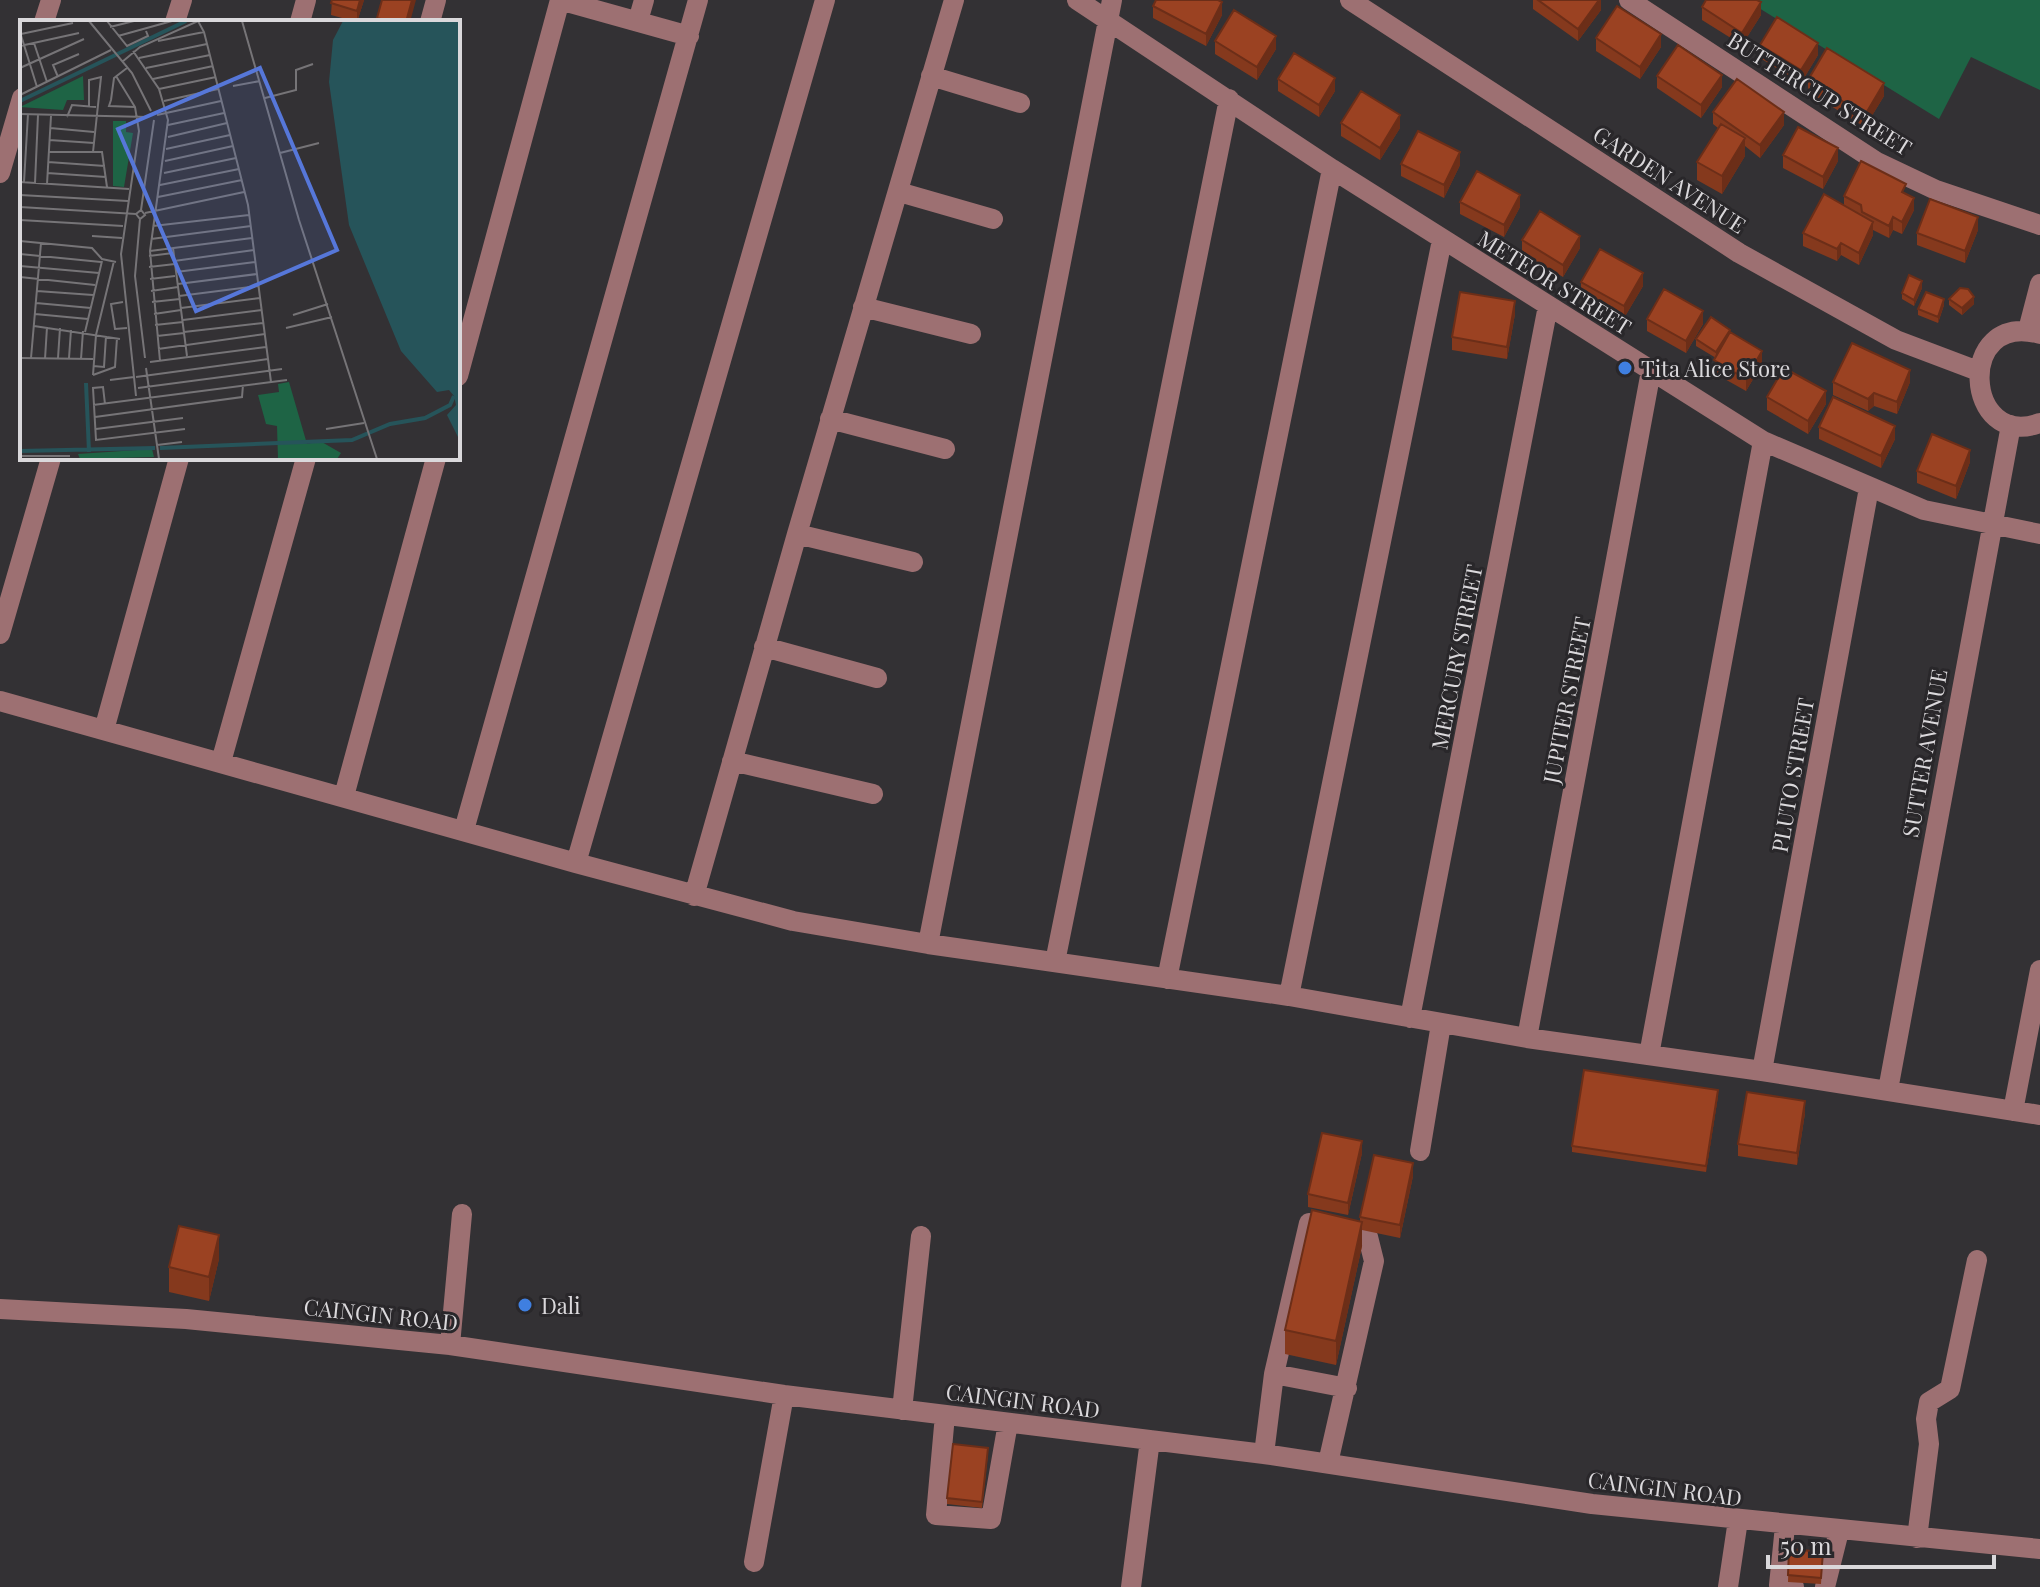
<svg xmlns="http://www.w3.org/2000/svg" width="2040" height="1587" font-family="'Playfair Display',serif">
	<rect width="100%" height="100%" fill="#333134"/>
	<!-- green -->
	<path fill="#1e6445" d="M1746,0h294v90l-69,-33 -32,62z"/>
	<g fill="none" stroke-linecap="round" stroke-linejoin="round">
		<!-- minor -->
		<path stroke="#9d7072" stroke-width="20" d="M560,0l129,36
			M1077,0l255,169 431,272 161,69 116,24
			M1350,0l389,253 157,87 82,31
			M1629,0l248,162 59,28 104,35
			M638,21l6,-21
			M44,22l7,-22
			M175,22l7,-22
			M300,22l6,-22
			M430,22l6,-22
			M931,76l89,27
			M0,173l22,-75
			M899,192l94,27
			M863,307l108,27
			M2028,330l12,-46
			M2040,334c-85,-24 -76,117 0,89
			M458,376l102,-376
			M830,419l115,30
			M797,534l116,28
			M0,634l51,-176
			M764,647l113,31
			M0,701l576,162 217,58 135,23 361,52 238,42 235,33 278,44
			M104,730l75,-272
			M732,761l141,33
			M221,762l85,-304
			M344,796l92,-338
			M464,830l234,-830
			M576,863l249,-863
			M694,896l103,-362 157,-534
			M928,944l184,-944
			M1055,962l174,-863
			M1167,979l165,-810
			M1289,996l153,-756
			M1410,1018l138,-712
			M1527,1038l124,-667
			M1649,1055l114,-614
			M1762,1071l107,-583
			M1888,1090l123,-665
			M2013,1111l27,-141
			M1420,1151l21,-127
			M0,1309l186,10 264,26 334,50 480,59 328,50 448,45
			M450,1345l12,-131
			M902,1410l19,-174
			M945,1415l-9,100 55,4 17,-96
			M1264,1454l10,-80
			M1328,1463l46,-202 -6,-24 -59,-14 -35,151 73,14
			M1785,1526l-6,59 15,2
			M1917,1538l12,-94 -3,-25 3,-17 21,-13 27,-129
			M754,1562l30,-167
			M1131,1587l19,-147
			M1728,1587l10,-67
			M1825,1587l14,-56"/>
	</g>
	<!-- wall -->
	<path fill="#85391d" d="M332,0h32l-7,22 -26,-7z
		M1533,0h68v10l-23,31 -45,-32z
		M1153,6l69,9 -16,31 -53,-28z
		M1702,7l59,8 -19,30 -40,-25z
		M1596,38l65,9 -21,32 -44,-28z
		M1215,41l61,8 -19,31 -42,-26z
		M1760,45l58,10 -17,28 -41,-25z
		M1657,76l65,11 -21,31 -44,-30z
		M1278,79l57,12 -16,26 -41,-26z
		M1808,80l76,16 -19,31 -57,-35z
		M1713,112l71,13 -24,33 -15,-12v10l-23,38 -25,-14v-18l21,-34 -5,-4z
		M1341,123l59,5 -20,32 -39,-24z
		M1783,155l55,6 -15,28 -40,-21z
		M1401,164l59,1 -16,33 -43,-22z
		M1906,194l8,16 -12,24 -9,-4 -4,8 -16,-8v5l-14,30 -18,-10 -4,6 -34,-15v-13l41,-27v-10z
		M1460,202l60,5 -16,30 -44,-23z
		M1978,230l-13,33 -48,-18v-12z
		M1522,240l58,8 -17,29 -41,-24z
		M1581,282l62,4 -19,32 -43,-24z
		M1922,288l-8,18 -12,-7v-6z
		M1949,299l25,5 -12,11 -13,-10z
		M1944,305l-6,18 -20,-8v-6z
		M1515,314l-8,45 -55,-9v-13z
		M1647,319l56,5 -17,29 -39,-22z
		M1730,333l32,31 -16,27 -32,-18 2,-15 -20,-12v-7z
		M1833,382h77l-13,32 -23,-8 -6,5 -35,-16z
		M1767,397l59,7 -18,30 -41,-24z
		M1819,427l76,12 -14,29 -62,-29z
		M1970,462l-14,37 -39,-16v-12z
		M1718,1096l-12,76 -134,-20v-6z
		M1805,1113l-8,52 -59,-9v-12z
		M1362,1153l-14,62 -40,-8v-13z
		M1413,1176l-13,62 -38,-8v16l-26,119 -51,-11v-24l75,-109v-4z
		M219,1259l-10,42 -40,-9v-25z
		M988,1454l-6,54 -35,-4v-6z
		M1789,1549l34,3 -2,32 -33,-2z"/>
	<!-- shaded-wall -->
	<path fill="#6c2e18" d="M360,0h4l-7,22v-11z
		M412,0h4l-6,22h-4z
		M1599,0h2v10l-23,31v-12z
		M1222,2v13l-16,31v-12z
		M1761,2v13l-19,30v-12z
		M1661,34v13l-21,32v-12z
		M1276,36v13l-19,31v-13z
		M1818,43v12l-17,28v-13z
		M1722,75v12l-21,31v-13z
		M1335,78v13l-16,26v-12z
		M1884,83v13l-19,31v-12z
		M1784,112v13l-24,33v-13z
		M1400,115v13l-20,32v-12z
		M1745,138v18l-23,38v-18z
		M1838,148v13l-15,28v-12z
		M1460,152v13l-16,33v-13z
		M1520,195v12l-16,30v-12z
		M1914,198v12l-12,24v-12z
		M1893,217v13l-4,8v-12z
		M1978,217v13l-13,33v-12z
		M1873,222v13l-14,30v-12z
		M1580,236v12l-17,29v-12z
		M1841,243v12l-4,6v-12z
		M1643,273v13l-19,32v-12z
		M1922,281v7l-8,18v-6z
		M1974,297v7l-12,11v-7z
		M1944,299v6l-6,18v-6z
		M1515,301v13l-8,45v-12z
		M1703,311v13l-17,29v-12z
		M1730,330v6l-14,22v-6z
		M1762,351v13l-16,27v-12z
		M1910,370v12l-13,32v-12z
		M1826,391v13l-18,30v-13z
		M1874,393v13l-6,5v-12z
		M1895,426v13l-14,29v-12z
		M1970,450v12l-14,37v-13z
		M1718,1090v6l-12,76v-6z
		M1805,1101v12l-8,52v-12z
		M1362,1141v12l-14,62v-12z
		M1413,1163v13l-13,62v-13z
		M1362,1222v24l-26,119v-24z
		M219,1235v24l-10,42v-24z"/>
	<!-- building -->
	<path fill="#9b4222" stroke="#6c2e18" stroke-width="2" d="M332,0h28l-3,11 -26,-8z
		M382,0h30l-6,22h-15l-14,-4z
		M1156,0h62l4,2 -16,32 -53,-28z
		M1538,0h61l-21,29z
		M1706,0h51l4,2 -19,31 -40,-26z
		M1617,6l44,28 -21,33 -44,-29z
		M1234,10l42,26 -19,31 -42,-26z
		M1777,17l41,26 -17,27 -41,-25z
		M1678,45l44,30 -21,30 -44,-29z
		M1827,48l57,35 -19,32 -57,-35z
		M1294,53l41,25 -16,27 -41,-26z
		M1737,79l47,33 -24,33 -47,-33z
		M1361,91l39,24 -20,33 -39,-25z
		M1721,124l24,14 -23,38 -25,-14z
		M1798,127l40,21 -15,29 -40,-22z
		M1418,131l42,21 -16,33 -43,-21z
		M1861,161l45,23 -4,8 12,6 -12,24 -9,-5 -4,9 -27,-14 -1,-7 -17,-9z
		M1477,171l43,24 -16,30 -44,-23z
		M1824,194l49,28 -14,31 -18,-10 -4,6 -34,-16z
		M1930,199l48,18 -13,34 -48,-18z
		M1540,211l40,25 -17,29 -41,-25z
		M1600,249l43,24 -19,33 -43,-24z
		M1909,275l13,6 -8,19 -12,-7z
		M1960,288l8,1 6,8 -12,11 -13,-9z
		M1664,289l39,22 -17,30 -39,-22z
		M1460,292l55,9 -8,46 -55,-10z
		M1926,292l18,7 -6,18 -20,-8z
		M1711,317l19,13 -14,22 -20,-13z
		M1730,332l32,19 -16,28 -32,-19z
		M1852,343l58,27 -13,32 -23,-9 -6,6 -35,-17z
		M1784,368l42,23 -18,30 -41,-24z
		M1833,397l62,29 -14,30 -62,-29z
		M1932,434l38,16 -14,36 -39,-15z
		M1584,1070l134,20 -12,76 -134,-20z
		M1747,1092l58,9 -8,52 -59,-9z
		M1322,1133l40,8 -14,62 -40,-9z
		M1374,1155l39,8 -13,62 -40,-8z
		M1312,1210l50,12 -26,119 -51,-11z
		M179,1226l40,9 -10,42 -40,-10z
		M953,1444l35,4 -6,54 -35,-4z
		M1789,1549l34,3 -2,26 -33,-3z"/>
	<!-- markers -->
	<g fill="#3f7fe0" stroke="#29272a" stroke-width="3">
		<circle cx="1625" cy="368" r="8"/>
		<circle cx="525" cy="1305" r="8"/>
	</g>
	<g text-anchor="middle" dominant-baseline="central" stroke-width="6" stroke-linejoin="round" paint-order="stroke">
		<!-- street labels -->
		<g font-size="22" fill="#dad8db" stroke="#29272a">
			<text transform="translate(1820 93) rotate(32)">BUTTERCUP STREET</text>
			<text transform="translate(1670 179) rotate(33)">GARDEN AVENUE</text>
			<text transform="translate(1555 282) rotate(32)">METEOR STREET</text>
			<text transform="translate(1456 657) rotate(-79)">MERCURY STREET</text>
			<text transform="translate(1566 700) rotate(-79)">JUPITER STREET</text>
			<text transform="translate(1924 753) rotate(-80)">SUTTER AVENUE</text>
			<text transform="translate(1792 775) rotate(-80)">PLUTO STREET</text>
			<text transform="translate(381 1314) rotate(6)">CAINGIN ROAD</text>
			<text transform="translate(1023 1400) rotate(7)">CAINGIN ROAD</text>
			<text transform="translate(1665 1488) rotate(7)">CAINGIN ROAD</text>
		</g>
		<!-- poi labels -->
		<g font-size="22" fill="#dad8db" stroke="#29272a" text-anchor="start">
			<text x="1641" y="368">Tita Alice Store</text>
			<text x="541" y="1305">Dali</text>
		</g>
	</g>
	<!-- overview -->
	<g transform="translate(20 20)">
		<rect width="440" height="440" fill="#333134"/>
		<path d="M63,56l1,24h-17l-4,10 -43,-3zM93,101h13v11l7,1 -9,54 -11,-1zM269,362l18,62 13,-3 21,12 -4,6h-59l-1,-33 -11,-2 -8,-29 21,-3 -1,-8zM132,429l2,8 -74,2 -2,-5z" fill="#1e6445"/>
		<path d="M323,1h117v420l-13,-26 9,-10 -2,-9 -5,-6 -12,2 -36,-41 -52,-126 -20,-143 4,-42z" fill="#26545a"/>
		<path fill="none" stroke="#26545a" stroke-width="4" d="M0,81l166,-80M66,363l3,69M140,428l192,-8 38,-16 35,-6 25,-13 4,-9M0,431l135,-3"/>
		<path fill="none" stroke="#767477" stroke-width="2" d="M69,1l43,52 19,38M87,1l20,25 21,-10 -2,-5M222,1l57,199 78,239M90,7l24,-6M0,12l17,55M1,14l52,-11M98,16l54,-15M138,21l46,-9M14,23l13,39M0,26l59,-13M113,31l26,38 9,31 -18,131 10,110M119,38l68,-14M102,42l18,-15 58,-26 6,11 44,173 23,177M0,48l64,-29M126,48l64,-13M96,56l19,31 4,24 -18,123 15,142M38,57l-5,-12 26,-11M133,59l60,-13M213,66l27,-5M139,69l57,-12M0,75l91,-45M245,78l31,-8v-20l17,-6M91,80l3,-22 13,-10M91,80l-2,6 26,1M144,81l54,-12M69,86v-26l12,-3 -8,75M0,94l128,3M137,95l64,-14M47,97l5,-12 24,2M148,105l56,-12M30,108l44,4M148,117l59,-14M29,120l45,3M146,129l64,-14M28,132h54l5,35M260,133l39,-10M145,141l68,-15M28,142l57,4M27,153l59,4M144,153l72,-15M0,162l109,7M4,162l4,-68M15,163l3,-68M27,164l4,-68M140,165l79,-16M0,175l108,6M138,177l84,-17M0,187l116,7 5,-4 4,5 -5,4 -4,-5M121,190l13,-90M125,193l99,-21M120,199l-5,57 10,82M0,200l103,6M133,206l96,-11M72,216l30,2M131,219l100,-13M0,221l72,7 10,11 14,3M153,228l14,108M130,231l102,-13M0,234l81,8M129,236l24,-3M154,241l80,-11M0,246l79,7M129,247l26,-3M156,252l79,-10M0,257l75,8M130,259l25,-3M158,264l79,-10M17,271l56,4M131,271l27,-4M159,276l79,-10M103,282l-12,2 4,25 12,-1M132,282l28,-3M16,283l55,5M161,288l79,-10M15,294l53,5M134,294l27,-4M273,295l35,-11M163,300l79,-10M135,305l28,-3M14,306l86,13M266,308l46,-11M65,312l17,-71M164,312l79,-9M137,316l27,-3M138,329l107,-15M0,338l73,1M11,338l10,-115M38,338l2,-30M49,338l2,-28M25,339l2,-32M61,339l2,-28M130,342l116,-15M73,346l11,1 2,-31M126,348l13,91M73,355l3,-40 18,-74M73,355l22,-8 2,-29M116,357l132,-18M90,360l24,-3M118,368l144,-19M85,384l-2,-17 -10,1 3,52 89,-11M73,385l194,-25M75,397l147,-20 1,-12M76,409l87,-11M306,409l38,-6M137,425l25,-3M0,436h50M134,439h27"/>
		<path fill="#5677d9" fill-opacity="0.15" stroke="#5677d9" stroke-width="4" d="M240,48l77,182 -141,61 -78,-182z"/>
		<rect width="440" height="440" fill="none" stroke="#dad8db" stroke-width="4"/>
	</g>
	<!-- scale -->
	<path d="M1768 1555v12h226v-12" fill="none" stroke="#dad8db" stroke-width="4"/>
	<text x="1780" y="1555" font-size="24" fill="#dad8db" stroke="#29272a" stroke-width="6" paint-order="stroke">50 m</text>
</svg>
